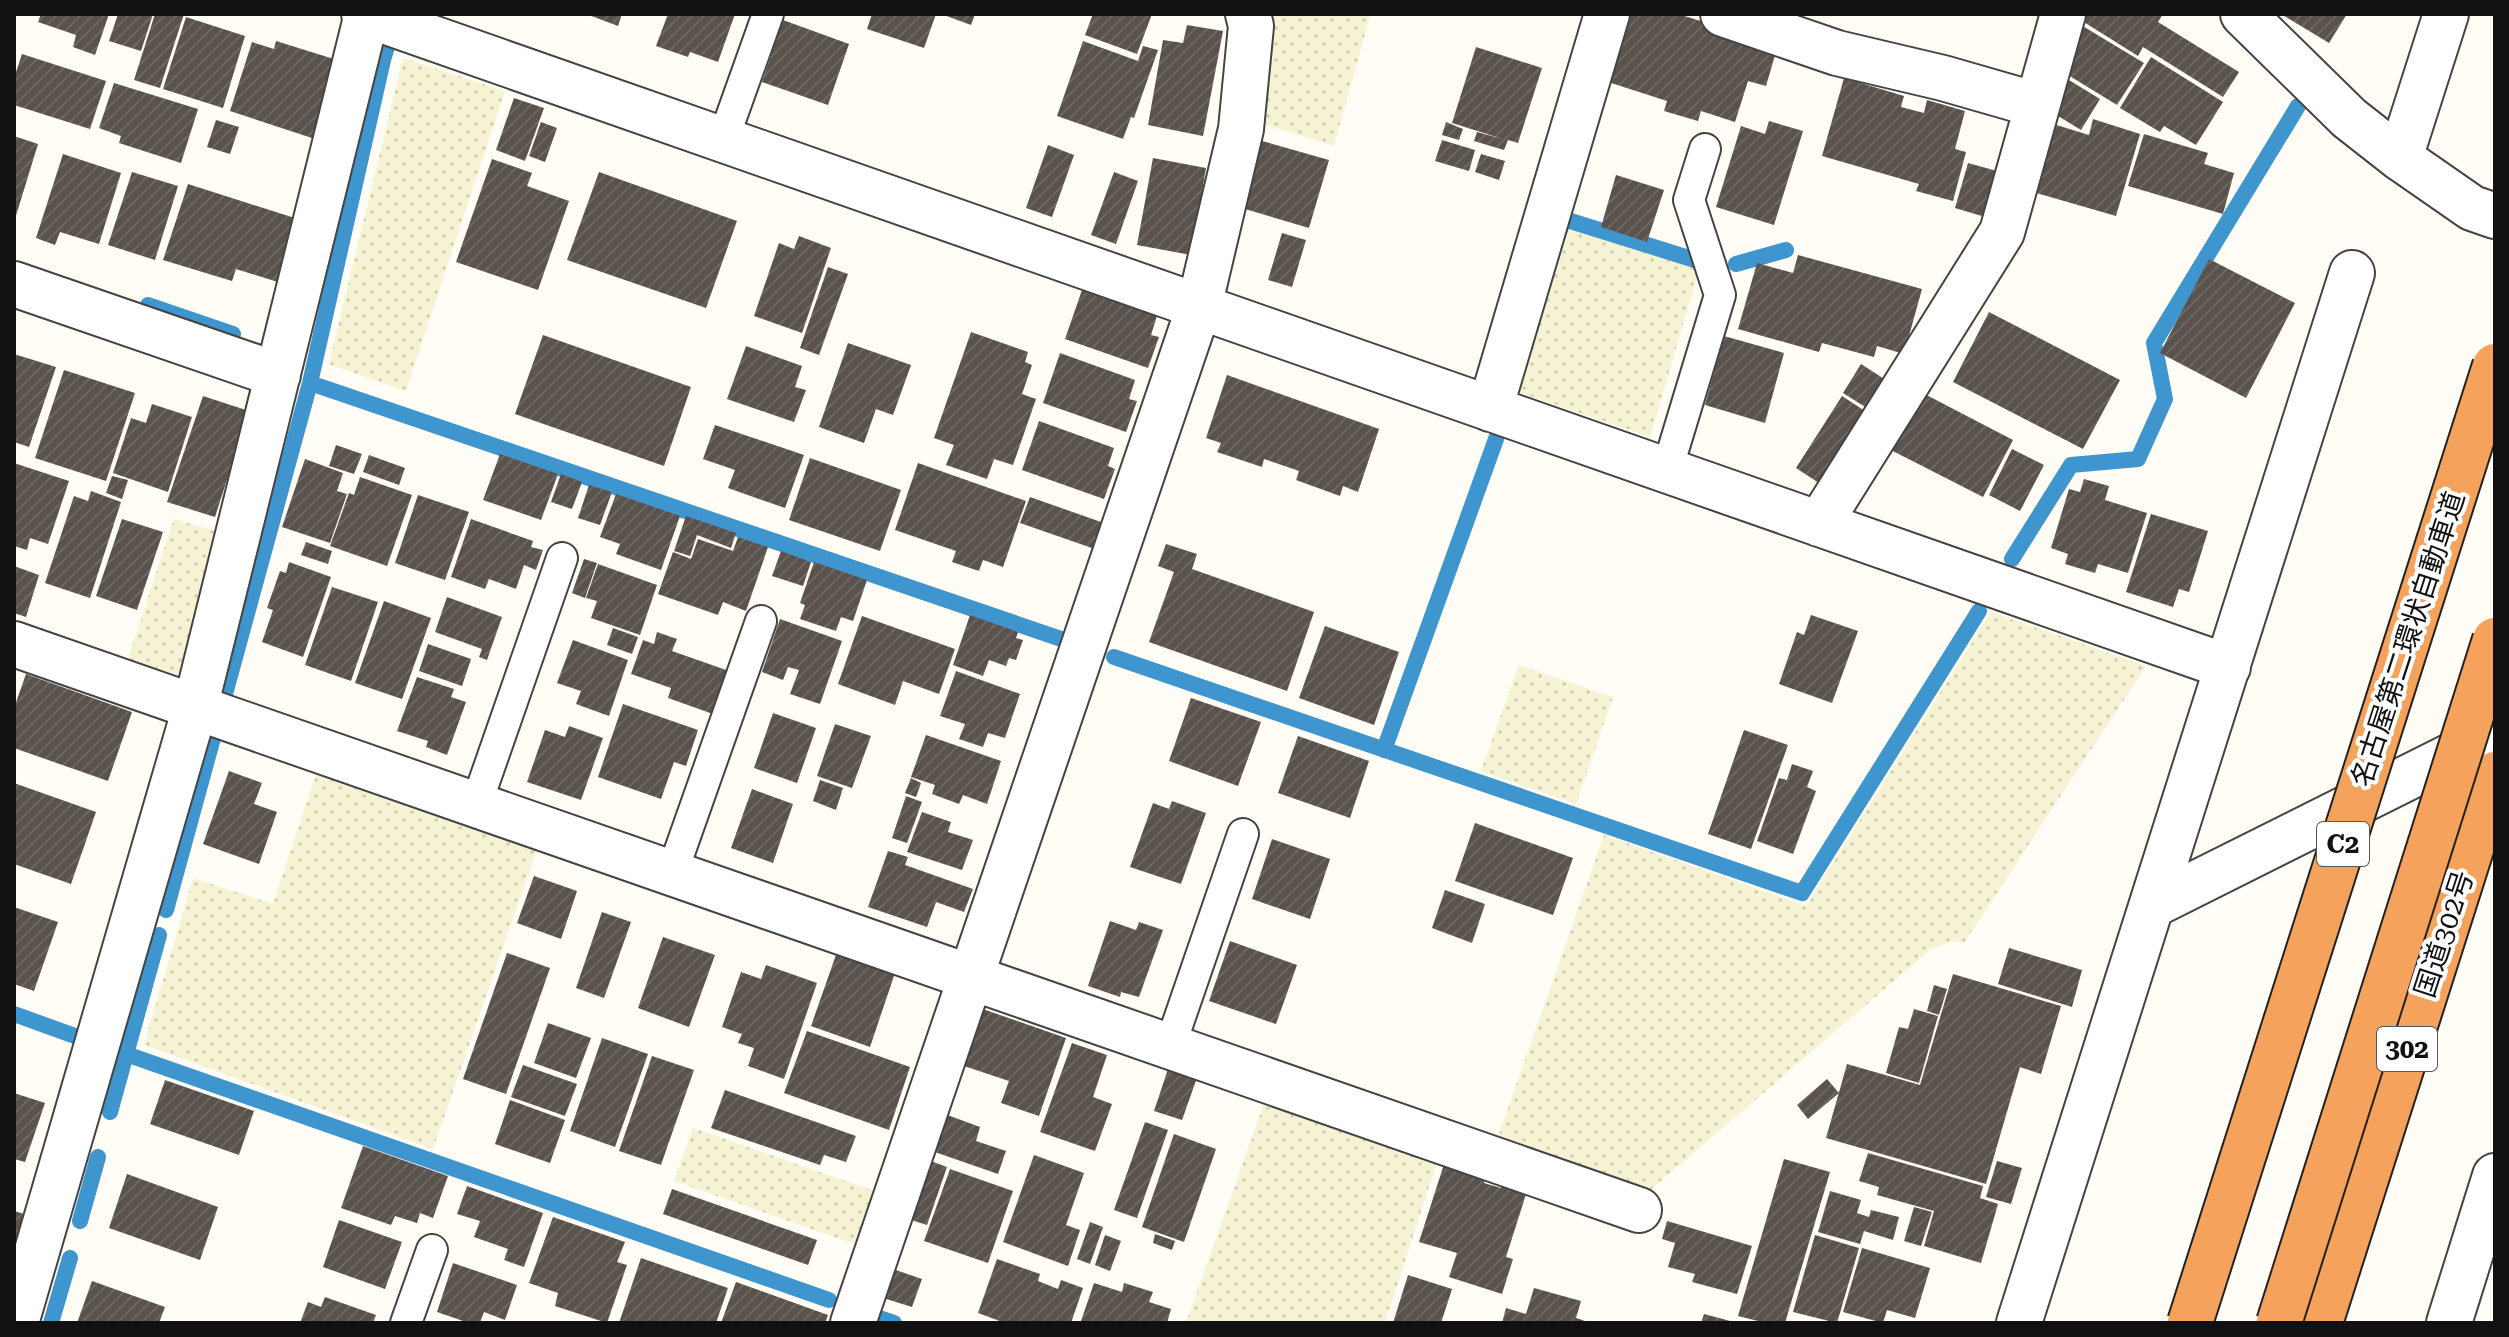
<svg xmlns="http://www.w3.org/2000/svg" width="2509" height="1337" font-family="'Roboto Serif','Noto Sans JP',serif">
	<defs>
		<pattern id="farmland-dots" width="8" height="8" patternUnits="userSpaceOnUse" patternTransform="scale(2)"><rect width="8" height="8" fill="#f6f3d4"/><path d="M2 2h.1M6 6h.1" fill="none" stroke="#d2cfb5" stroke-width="1.8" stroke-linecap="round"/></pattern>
		<pattern id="building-hatch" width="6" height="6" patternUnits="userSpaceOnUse" patternTransform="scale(2)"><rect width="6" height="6" fill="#5a524d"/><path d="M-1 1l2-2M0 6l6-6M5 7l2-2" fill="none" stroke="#6d6662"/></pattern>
	</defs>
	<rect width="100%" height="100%" fill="#fffdf5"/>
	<!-- farmland -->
	<path fill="url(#farmland-dots)" d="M1267,14h96l7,2 -36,130 -80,-25z
		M403,58l102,33 -99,300 -77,-27z
		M1568,229l132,38 -50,170 -132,-45z
		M174,519l51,15 -35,145 -62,-20z
		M1991,612l155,54 -182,277 -13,-2 -21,9 -281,241 -151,-54 106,-302 202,71z
		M1519,665l94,32 -37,107 -95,-33z
		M320,763l220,77 -107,309 -289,-104 49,-167 80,26z
		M1265,1101l173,58 -53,164h-199z
		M693,1128l181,63 -19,53 -181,-63z"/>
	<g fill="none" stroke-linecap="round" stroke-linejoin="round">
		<!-- stream -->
		<path stroke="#3f96cf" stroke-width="16" d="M1558,234l6,-15 131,41
			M1736,264l50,-14
			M148,305l85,29
			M310,383l754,257
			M2012,559l59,-94 67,-6 27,-60 -11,-56 144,-237
			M1114,657l688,236 177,-282
			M1384,750l112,-311
			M166,910l144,-527 73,-323 10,-33
			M14,1014l72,26
			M126,1054l703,246
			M110,1112l49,-177
			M80,1221l18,-64
			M874,1316l20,7
			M51,1323l19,-65"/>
	</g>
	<!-- building -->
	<path fill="url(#building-hatch)" d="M41,14h68l-14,41 -22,-8 3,-12 -38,-13z
		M118,14h35l-12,37 -32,-10z
		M155,14h29l-24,74 -26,-8z
		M586,14h36l-4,12z
		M668,14h67l-17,48 -28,-10 -2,5 -32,-11z
		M872,14h64l-12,34 -57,-19z
		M941,14h34l-4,11z
		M1093,14h59l-15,40 -52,-19z
		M1626,14h52l100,31 -12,41 -18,-5 -13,41 -34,-11 -3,10 -34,-10 3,-10 -62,-20z
		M2071,14h92l-5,8 81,50 -16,25 -80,-50 -5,9z
		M2281,14h66l-18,29z
		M186,17l59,19 -22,72 -60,-19z
		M783,20l66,24 -21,61 -66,-23z
		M1187,25l36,6 -20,105 -55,-11 15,-85 20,3z
		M2081,25l63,38 -27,42 -62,-38z
		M276,41l61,19 -25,78 -82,-27 22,-69 22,7z
		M1083,41l55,20 5,-15 15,4 -24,68 -3,-1 -8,22 -66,-23z
		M1476,47l66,21 -24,75 -10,-3 -4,10 -30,-9 3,-9 26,7 -51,-16z
		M22,54l84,27 -16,48 -76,-24v-27z
		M2151,57l72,45 -27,43 -32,-19 -4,6 -40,-24z
		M2064,77l36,22 -19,31 -36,-22z
		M1844,78l60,18 -3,11 23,6 3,-13 38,11 -10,38 11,3 -13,49 -37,-10 3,-7 -97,-28z
		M114,83l84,26 -17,54 -62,-20 2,-7 -22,-8z
		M514,98l30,10 -19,53 -29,-11z
		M2093,119l47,15 -24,82 -87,-25 21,-68 39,12z
		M216,120l23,7 -9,27 -23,-7z
		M1769,121l34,10 -29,94 -58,-18 25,-81 24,8z
		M541,122l16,6 -12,34 -16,-6z
		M1446,122l17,7 -4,11 -17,-5z
		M2144,134l64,19 -4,11 30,9 -11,41 -95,-28z
		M14,136l24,8 -23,75h-1z
		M1255,139l74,21 -20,68 -74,-22z
		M1442,140l33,10 -6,21 -34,-10z
		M1048,145l26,10 -22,62 -26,-9z
		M63,154l58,19 -22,71 -39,-12 -5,13 -19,-7z
		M1481,154l24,7 -6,19 -24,-8z
		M1153,158l53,10 -15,87 -54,-10z
		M492,159l40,14 -5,13 42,15 -31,89 -82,-28z
		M1968,163l29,8 -12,46 -30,-9z
		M132,172l46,14 -23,74 -47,-15z
		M599,172l138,49 -31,87 -139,-48z
		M1114,172l24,9 -22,63 -25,-9z
		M1616,175l48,15 -17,52 -46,-15z
		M188,184l113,36 -20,63 -45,-14 -4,12 -69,-21z
		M1282,233l24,7 -14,47 -24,-7z
		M799,236l32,12 -29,85 -48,-17 25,-73 15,6z
		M1798,255l124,34 -18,65 -27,-8 -3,11 -52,-14 -3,9 -81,-23 19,-66 36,10z
		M2209,259l86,44 -49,95 -86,-45z
		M828,267l20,7 -29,81 -19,-7z
		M1082,290l75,26 -6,19 8,2 -11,31 -83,-29z
		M1989,312l131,68 -37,69 -130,-67z
		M971,332l57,20 -3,10 7,3 -10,29 14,5 -23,66 -19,-6 -7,20 -41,-14 8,-20 -20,-7z
		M543,335l148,52 -27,79 -149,-52z
		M1724,336l60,17 -19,70 -60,-18z
		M848,343l63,22 -18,50 -17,-6 -12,34 -45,-16z
		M746,346l56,20 -7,21 11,3 -12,32 -67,-23z
		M1060,353l75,27 -6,19 8,2 -11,31 -83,-29z
		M14,354l42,13 -27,80 -15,-5z
		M1861,364l28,18 -19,28 -27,-17z
		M64,370l71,23 -29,88 -71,-23z
		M1227,375l152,54 -21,63 -15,-6 -3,10 -44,-16 3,-9 -35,-12 -2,8 -45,-15 4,-9 -15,-5z
		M1913,388l100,52 -30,57 -100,-51z
		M203,396l46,15 -34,106 -48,-15z
		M1842,396l26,17 -46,72 -26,-17z
		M152,404l40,13 -24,75 -55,-19 18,-55 15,5z
		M1039,421l75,27 -6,18 7,3 -11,30 -82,-29z
		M715,425l89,30 -19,53 -57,-20 7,-18 -32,-11z
		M336,445l26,9 -8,20 -25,-8z
		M2012,449l32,16 -24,46 -31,-16z
		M500,454l58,20 -17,46 -58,-20z
		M369,455l36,13 -6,17 -36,-13z
		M810,458l91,32 -21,61 -91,-31z
		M305,459l38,14 -6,18 10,3 -17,49 -48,-16z
		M14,463l55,18 -21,63 -18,-6 -3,12 -13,-4z
		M918,463l108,38 -23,66 -20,-7 -4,11 -27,-9 4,-11 -61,-21z
		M561,474l21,8 -10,27 -21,-7z
		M112,476l16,4 -6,19 -16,-6z
		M360,477l52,18 -25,71 -57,-20 19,-53 5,2z
		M2084,479l25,7 -4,14 42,13 -19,60 -30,-9 -3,9 -30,-9 3,-10 -17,-6 18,-59 11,3z
		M589,485l23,7 -12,33 -22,-7z
		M91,491l30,11 -31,96 -45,-15 29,-87 14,5z
		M616,494l64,22 -19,54 -45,-16 4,-10 -20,-7z
		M418,495l51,17 -24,68 -50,-17z
		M1030,497l71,25 -9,26 -72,-25z
		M2151,514l57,17 -19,61 -10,-3 -6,18 -47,-15z
		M686,516l50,17 -5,15 -34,-13 -7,21 -16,-5z
		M122,519l41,13 -26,78 -41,-14z
		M471,519l62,22 -2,6 12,3 -7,20 -12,-5 -8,24 -27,-10 -4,10 -34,-12z
		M738,537l30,10 -22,64 -23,-9 -5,13 -60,-21 15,-42 18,7 7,-20 35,12z
		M306,542l26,9 -4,13 -27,-9z
		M1166,544l31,10 -5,15 122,43 -27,79 -138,-49 25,-70 -16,-6z
		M781,551l30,11 -8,24 -31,-10z
		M584,559l13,4 -12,35 -13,-5z
		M289,562l42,15 -28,80 -41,-15 11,-32 -6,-2 13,-37 6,2z
		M814,562l53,18 -14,41 -12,-4 -5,14 -36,-12 5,-14 -5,-2z
		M598,564l59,21 -17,50 -49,-17 6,-17 -11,-3z
		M14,566l25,9 -13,42 -12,-4z
		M332,587l46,15 -27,79 -46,-16z
		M447,597l55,20 -15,43 -8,-3 3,-8 -47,-17z
		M384,601l47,17 -29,81 -47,-16z
		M970,615l48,17 -2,6 7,2 -7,20 -7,-2 -3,8 -17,-6 -6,16 -30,-11z
		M1811,615l47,16 -26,72 -53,-19 18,-52 7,3z
		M862,616l93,33 -16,45 -36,-13 -8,24 -57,-21z
		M780,619l62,22 -22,63 -30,-10 9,-24 -11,-3 -5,13 -21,-8z
		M1325,626l74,26 -25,73 -75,-27z
		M613,628l25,9 -6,17 -25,-9z
		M657,632l20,7 -5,12 57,20 -16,43 -45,-16 3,-10 -40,-14 12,-34 11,4z
		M573,640l55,20 -19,56 -33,-12 5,-13 -24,-8z
		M428,644l43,15 -9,27 -43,-15z
		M956,671l64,23 -15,44 -17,-5 -5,14 -24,-8 6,-15 -25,-8z
		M26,674l106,38 -24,69 -94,-33v-40z
		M417,677l37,12 -3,8 15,5 -19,53 -21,-8 2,-6 -31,-10z
		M1191,698l70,24 -23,64 -69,-25z
		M623,704l75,26 -12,36 -12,-4 -13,37 -63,-22z
		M773,713l43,15 -19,55 -43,-15z
		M835,724l36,12 -19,52 -35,-12z
		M569,726l34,12 -22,62 -54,-18 18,-52 20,7z
		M1744,730l44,15 -37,104 -43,-15z
		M926,735l75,26 -14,43 -24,-9 -4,9 -27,-10 3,-9 -24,-8z
		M1298,736l71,25 -19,57 -72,-25z
		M1792,764l21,7 -6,16 9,4 -23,63 -36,-13 22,-63 8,2z
		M229,771l33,12 -8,21 23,8 -18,52 -56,-20z
		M911,778l10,5 -5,14 -11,-4z
		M820,780l23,8 -7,22 -23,-9z
		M14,783l82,29 -25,72 -57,-20z
		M752,789l41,15 -20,59 -42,-15z
		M906,796l16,6 -15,41 -15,-5z
		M1172,801l34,12 -25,71 -51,-17 23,-64 16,6z
		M922,812l29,10 -3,10 25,8 -11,30 -55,-18z
		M1475,823l98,35 -20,57 -98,-34z
		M1272,839l58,20 -20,60 -58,-20z
		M888,851l20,6 -3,8 68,24 -9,23 -28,-10 -9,25 -59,-20z
		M534,876l43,15 -16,48 -44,-16z
		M1445,890l40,14 -13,39 -40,-15z
		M14,907l44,15 -24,69 -20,-7z
		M602,912l29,10 -27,76 -28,-10z
		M1110,921l26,9 3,-8 24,8 -24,67 -18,-5 -1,5 -32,-11z
		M663,937l52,18 -26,72 -51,-19z
		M1230,941l67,24 -21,59 -67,-23z
		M2009,948l73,22 -10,37 -74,-23z
		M837,952l58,21 -25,74 -59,-21z
		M507,953l43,15 -44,126 -43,-15z
		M766,965l51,18 -33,96 -36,-13 6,-18 -16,-5 4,-9 -20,-7 19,-55 20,7z
		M1953,974l108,32 -20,68 -21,-7 -34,117 -160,-46 21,-74 73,21z
		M1934,985l13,4 -8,26 -12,-4z
		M977,1007l89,31 -27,78 -38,-13 8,-22 -51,-17z
		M1914,1009l24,7 -19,67 -33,-10 13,-46 9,2z
		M548,1023l43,15 -15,40 -42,-15z
		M807,1031l103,36 -21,63 -105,-37z
		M602,1038l46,16 -33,93 -45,-16z
		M1072,1043l35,12 -14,42 19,7 -17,47 -55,-19z
		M652,1056l42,14 -33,95 -42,-14z
		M523,1065l54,19 -12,32 -54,-19z
		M1169,1066l29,9 -16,45 -28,-9z
		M1827,1079l12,14 -31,26 -11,-14z
		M165,1080l89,31 -15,44 -89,-31z
		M725,1090l131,46 -10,26 -22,-7 -4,10 -109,-37z
		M14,1093l31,10 -20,59 -11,-3z
		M510,1100l55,20 -15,43 -55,-19z
		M942,1113l38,14 -4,14 30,10 -8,23 -69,-24z
		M1145,1122l23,8 -31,88 -23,-8z
		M1174,1134l42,15 -32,93 -42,-15z
		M363,1146l85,30 -15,42 -13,-5 -3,10 -22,-7 -4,9 -50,-17z
		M1868,1153l115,33 -3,12 18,6 -17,59 -57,-17 10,-35 -57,-16 2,-8 -20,-6z
		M1034,1155l50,18 -18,52 14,5 -12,36 -65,-24z
		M1784,1159l46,13 -45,151h-27v-2l-20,-5z
		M928,1160l19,7 -20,58 -19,-6z
		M1445,1161l42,14 -3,8 17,5 2,-8 25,8 -22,69 7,2 -11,35 -53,-17 8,-24 -38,-11z
		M1997,1161l25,7 -11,36 -25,-7z
		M950,1169l63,22 -25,72 -64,-22z
		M127,1174l91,33 -18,53 -91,-32z
		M467,1186l76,27 -19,54 -20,-7 4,-11 -34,-12 6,-16 -23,-7z
		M672,1189l145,51 -9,25 -145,-51z
		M1830,1191l31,9 -4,13 12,4 2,-7 28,7 -6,23 -29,-9 -4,13 -42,-12z
		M1914,1207l18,5 -11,34 -17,-5z
		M14,1211l17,5 -17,49z
		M553,1217l72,25 -8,20 10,3 -20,58 -52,-17 3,-13 -29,-10z
		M339,1220l63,22 -17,47 -62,-22z
		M1667,1221l85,25 -15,48 -45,-12 3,-8 -27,-7 7,-24 -13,-4z
		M1090,1222l13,5 -13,37 -13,-5z
		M1155,1234l20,7 -3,9 -19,-7z
		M1105,1235l16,6 -11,30 -15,-6z
		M1815,1235l44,13 -22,75 -44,-11z
		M1862,1248l68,20 -15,50 -28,-8 -4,13 -40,-11z
		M641,1258l87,30 -12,35h-97z
		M997,1259l43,15 -2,7 20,8 3,-9 22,8 -12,35h-66l-27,-10z
		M453,1263l64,22 -12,35 -21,-8 -4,11h-11l-32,-11z
		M890,1268l32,11 -10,28 -32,-10z
		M1408,1275l44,14 -11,34h-48z
		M92,1281l73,26 -6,16h-82z
		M736,1282l92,33 -3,8h-104z
		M1094,1283l28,9 2,-9 29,9 -4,10 22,7 -4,14h-79l-7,-2z
		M1534,1288l47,13 -5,17 15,5h-89l4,-15 20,6z
		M325,1297l51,18 -3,8h-73l8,-21 13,5z
		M1704,1314l30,8v1h-33z"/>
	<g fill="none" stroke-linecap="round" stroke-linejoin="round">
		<!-- lane casing -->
		<g stroke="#444" stroke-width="34">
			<path id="lane" d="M723,140l45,-126
				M1667,470l53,-175 -31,-95 16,-51
				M476,805l86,-247
				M672,873l89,-252
				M1170,1046l73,-212
				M406,1323l26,-73"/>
		</g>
		<!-- street casing -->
		<g stroke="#444" stroke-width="48">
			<path id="street" d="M364,14l1864,653
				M1723,14l114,39 106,25 94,27
				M2243,14l106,104 51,40 72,50 23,8
				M2400,158l46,-144
				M14,284l264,91
				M1490,409l117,-395
				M1819,524l183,-292 61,-218
				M14,644l1625,566
				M2153,905l342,-171
				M16,1323l179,-615 172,-694
				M853,1323l346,-1016 42,-178 10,-103 -3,-12
				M2019,1323l333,-1050
				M2449,1323l46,-147"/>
		</g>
		<!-- highway casing -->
		<g stroke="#222" stroke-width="48">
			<path id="highway" d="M2320,1323l175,-549"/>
		</g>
		<!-- lane -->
		<use href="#lane" stroke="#fff" stroke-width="30"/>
		<!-- street -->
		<use href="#street" stroke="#fff" stroke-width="44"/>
		<!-- highway -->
		<use href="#highway" stroke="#f5a25d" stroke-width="44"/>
		<!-- highway-bridge casing -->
		<g stroke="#222" stroke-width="48" stroke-linecap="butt">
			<path id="highway-bridge" d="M2190,1323l305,-957
				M2279,1323l216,-683"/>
		</g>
		<!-- highway-bridge -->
		<use href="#highway-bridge" stroke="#f5a25d" stroke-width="44"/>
	</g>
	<g text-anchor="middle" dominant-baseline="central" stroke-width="8" stroke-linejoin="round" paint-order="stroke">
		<!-- shield labels -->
		<g fill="#fff" stroke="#585858" stroke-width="2">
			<rect x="2317" y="822" width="52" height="44" rx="6"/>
			<rect x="2377" y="1027" width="60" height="44" rx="6"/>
		</g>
		<g font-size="26" font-weight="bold" fill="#111">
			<text x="2343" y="844">C2</text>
			<text x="2407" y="1049">302</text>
		</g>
		<!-- street labels -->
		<g font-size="28" fill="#111" stroke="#fff">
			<text transform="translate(2408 639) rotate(-72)">名古屋第二環状自動車道</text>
			<text transform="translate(2444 934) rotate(-72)">国道302号</text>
		</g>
	</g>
	<!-- border -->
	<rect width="2509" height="1337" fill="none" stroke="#111111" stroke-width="32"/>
</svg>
